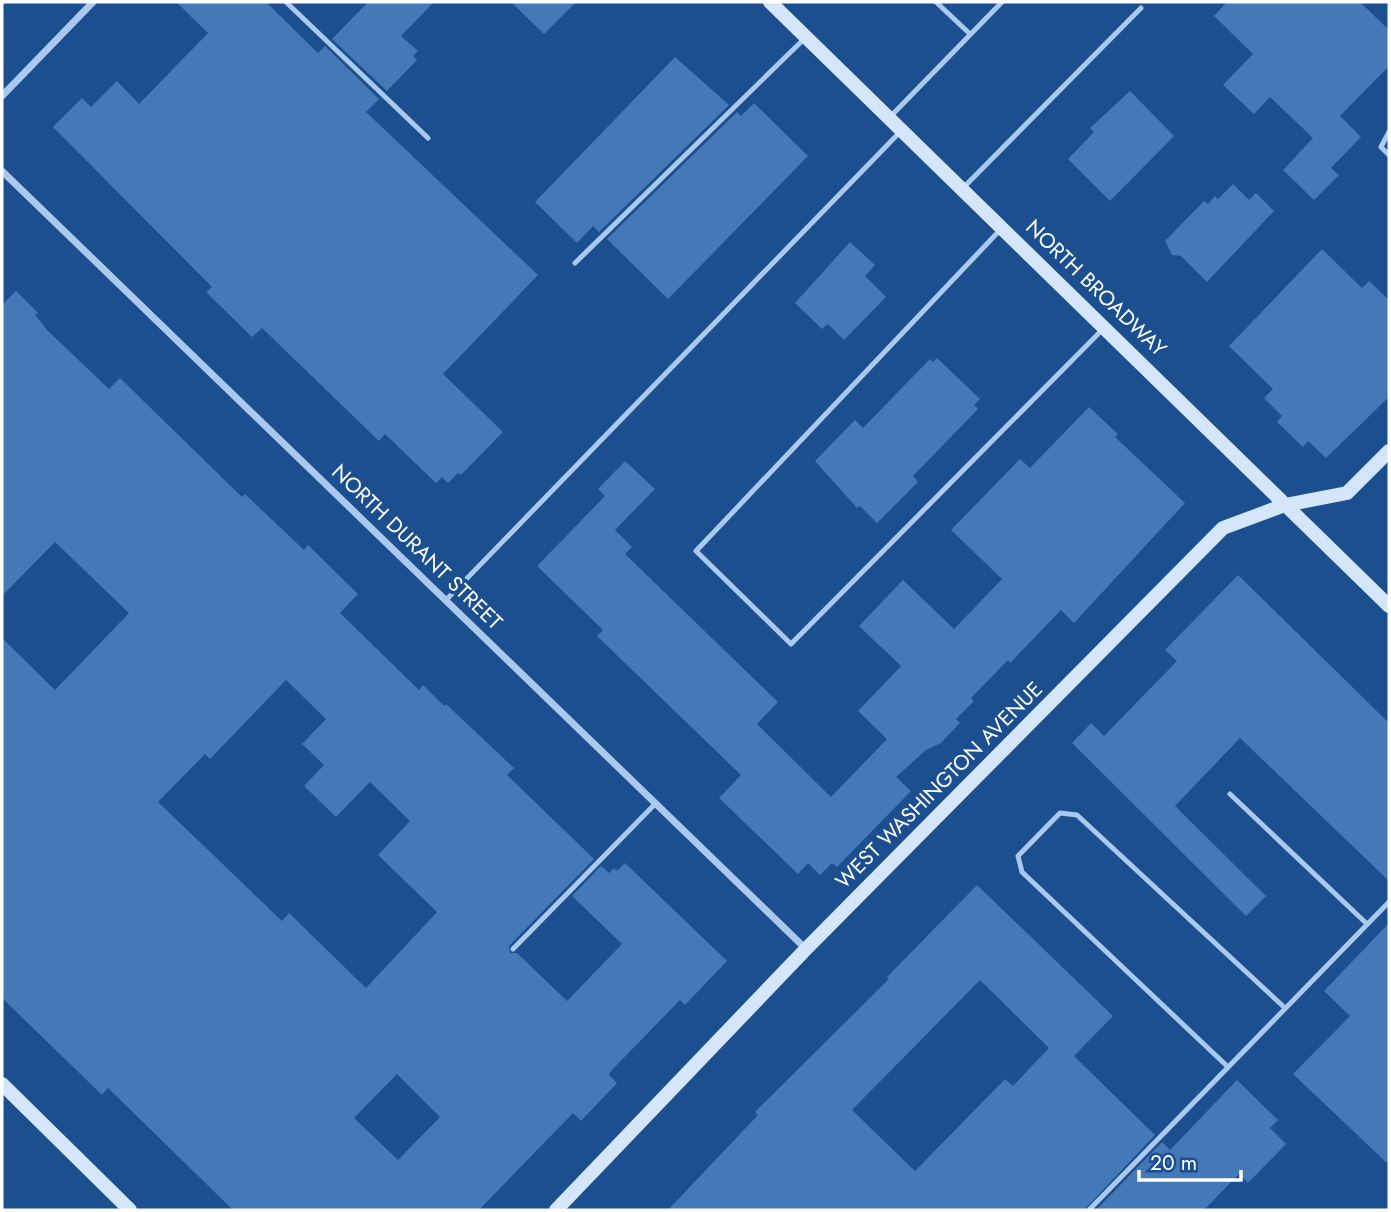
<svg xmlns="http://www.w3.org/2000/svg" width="1391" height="1212" font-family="Jost,sans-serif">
	<rect width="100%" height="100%" fill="#1b4f8f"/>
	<!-- building -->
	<path fill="#4478b7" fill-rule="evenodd" d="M176,2h90l52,51 7,-7 54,53 -13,13 172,163 -95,99 60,58 -42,43 -3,-2 -10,10 -6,-6 -6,6 -51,-49 -6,7 -117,-113 -10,9 -46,-45 6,-5 -159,-160 29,-29 9,9 26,-26 22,23 69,-71z
		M368,2h66l-33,34 17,15 -5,5 4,4 -30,31 -55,-52z
		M511,2h65l-32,32z
		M1227,2h133l29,28v36l-49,50 21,21 -30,31 8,7 -25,25 -31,-30 30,-32 -43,-41 -16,17 -31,-29 30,-31 -39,-38z
		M675,57l54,48 -130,127 -6,-6 -16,17 -42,-41z
		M1130,91l44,45 -64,65 -42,-42 26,-27 -4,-4z
		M754,103l54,53 -140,143 -61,-60 130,-127 4,4z
		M1233,184l16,16 7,-7 18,18 -67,71 -26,-26 -9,-1 -7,-14 39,-40 4,3 7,-8 3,3z
		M850,242l25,23 -10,11 21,21 -42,43 -16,-16 -6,5 -27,-26z
		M1322,249l40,39 7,-7 20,19v97l-63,61 -18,-17 -5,6 -26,-25 5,-6 -18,-18 9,-9 -44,-43z
		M16,291l22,22 -3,2 12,15 62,59 11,-11 122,119 3,-3 59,56 4,-5 50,49 -18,19 79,77 4,-5 21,21 2,-2 68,64 -7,7 87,84 -85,87 1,7h7l50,48 55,-57 -50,-48 29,-30 8,7 5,-5 3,3 8,-8 102,98 -42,44 -5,-5 -69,71 -2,4 8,8 -36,38 -8,-8 -94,97h-246l-125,-122 -6,7 -100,-97v-360l53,52 74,-77 -74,-71 -53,54v-291zM286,680l40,39 -24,25 22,21 -20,21 32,31 34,-35 40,39 -32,34 59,57 -71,76 -77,-75 -7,8 -124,-119 47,-48 5,5zM397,1074l43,43 -42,43 -44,-42z
		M937,358l43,41 -6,6 4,4 -65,67 5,6 -41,41 -17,-17 -3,2 -42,-47 40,-41 8,8 67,-69 3,3z
		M1089,407l29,27 -3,3 70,66 -111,120 -13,-13 -51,53 -2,-3 -37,38 3,3 -18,18 4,4 -19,20 -15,7 -30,27 15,14 -74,76 -5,-4 -12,12 -12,-12 -10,11 -79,-76 22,-23 -144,-139 6,-6 -66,-64 68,-70 -7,-7 27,-28 30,28 -40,41 17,17 -7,7 153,148 -21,22 74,73 56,-58 -29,-28 43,-45 -42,-40 44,-46 51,49 48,-50 -51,-49 69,-71 10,9z
		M1238,575l151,148v158l-149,-143 -65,68 91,90 -20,20 -174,-173 19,-20 13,13 73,-75 -12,-11z
		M977,885l136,131 -39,40 81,79 -71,75h-416l90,-95 -3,-3 134,-133 -2,-2zM980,980l69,68 -36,38 -8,-7 -90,92 -63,-61z
		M1389,923v242l-96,-91 57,-58 -26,-25z
		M1237,1080l41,40 -8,8 16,16 -38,39 -9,-9 -35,36h-108l66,-68 8,8z"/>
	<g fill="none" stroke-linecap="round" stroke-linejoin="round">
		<!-- lane -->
		<path stroke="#a9c9ee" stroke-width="5" d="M286,2l142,136
			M936,2l34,32
			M890,117l112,-115
			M1389,132l-8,15 8,8
			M963,188l178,-180
			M1001,229l-305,322 95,93 311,-314
			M575,263l229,-224
			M446,600l454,-468
			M1230,794l137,130
			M513,949l143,-146
			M1228,1067l-206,-195 -4,-16 42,-43 17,2 208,193
			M1089,1210l300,-308"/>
		<!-- street -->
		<path stroke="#a9c9ee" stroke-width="7" d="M2,96l91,-94
			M2,171l804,778"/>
		<!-- secondary -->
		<path stroke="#d6e6fa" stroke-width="14" d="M770,2l619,604
			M2,1084l128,126
			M556,1210l250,-261 417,-421 62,-23 62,-12 42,-42"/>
	</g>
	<g text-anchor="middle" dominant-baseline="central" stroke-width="7" stroke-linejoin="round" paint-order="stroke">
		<!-- street labels -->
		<g font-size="21" fill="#fff" stroke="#1b4f8f">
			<text transform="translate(1096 288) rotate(44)">NORTH BROADWAY</text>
			<text transform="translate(417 547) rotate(44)">NORTH DURANT STREET</text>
			<text transform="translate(939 785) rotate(-45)">WEST WASHINGTON AVENUE</text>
		</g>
	</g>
	<!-- border -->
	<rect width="1391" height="1212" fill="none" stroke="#ffffff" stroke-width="7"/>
	<!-- scale -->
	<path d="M1139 1170v10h102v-10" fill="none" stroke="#ffffff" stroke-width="3.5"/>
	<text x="1150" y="1170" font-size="21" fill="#ffffff" stroke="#1b4f8f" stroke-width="5" paint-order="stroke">20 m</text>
</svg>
